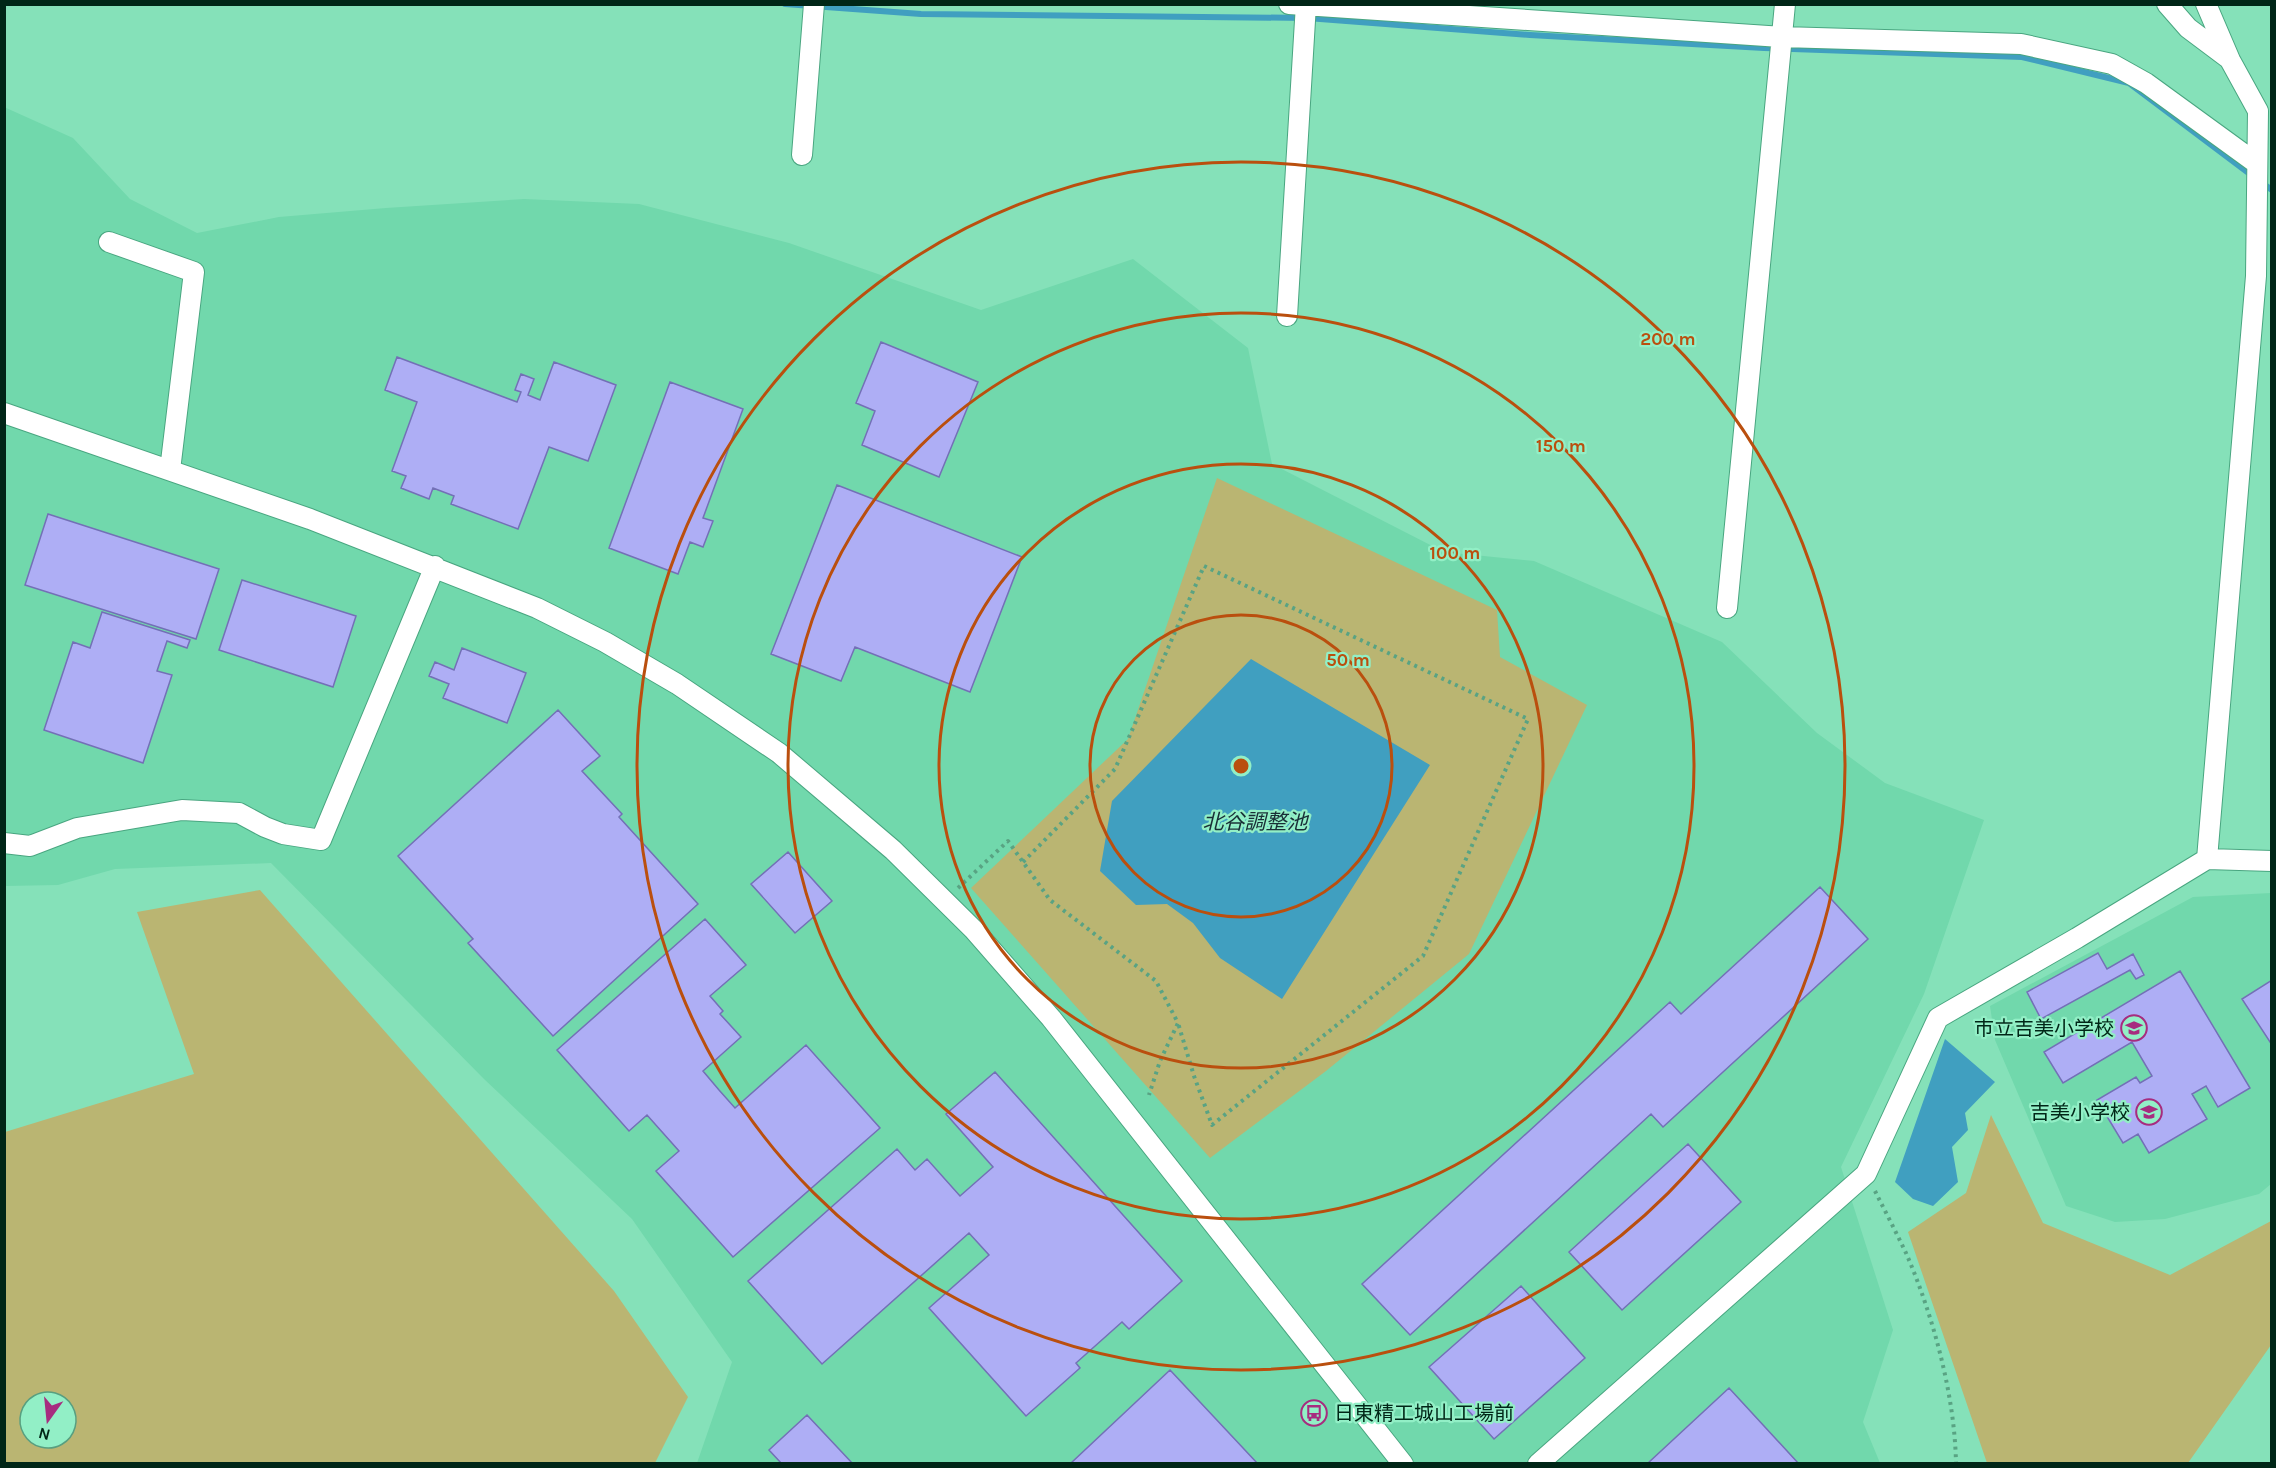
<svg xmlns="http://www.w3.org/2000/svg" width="2276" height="1468" font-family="Karla,'Noto Sans JP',sans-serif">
	<rect width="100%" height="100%" fill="#85e1b9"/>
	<!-- built -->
	<path fill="#71d8ac" d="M4,107l69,31 57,61 67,34 82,-16 107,-9 138,-9 115,5 150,39 192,67 152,-51 115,89 24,116 172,88 90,9 188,81 95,91 68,50 99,37 -60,174 -83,173 52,163 -30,92 17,41h-1183l35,-101 -100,-143 -148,-140 -213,-216 -156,6 -57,16 -53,1z
		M2271,893v291l-12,10 -94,25 -50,3 -49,-16 -71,-166 -5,-34 203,-109z"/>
	<!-- green -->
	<path fill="#bab572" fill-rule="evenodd" d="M1217,478l280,132 3,47 87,48 -118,249 -143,117 -116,87 -239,-270 157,-149z
		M260,890l354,401 74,106 -33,66h-650v-331l189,-58 -57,-162zM30,1402h36v36h-36z
		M1991,1115l52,108 127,52 101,-54v124l-83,118h-201l-79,-231 58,-39z"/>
	<!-- water -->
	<path fill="#409fc0" d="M1251,659l179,106 -148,234 -62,-41 -27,-35 -26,-19 -31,1 -36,-34 12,-70z
		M1945,1039l50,43 -30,31 3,17 -16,17 6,35 -25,24 -20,-7 -18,-17z"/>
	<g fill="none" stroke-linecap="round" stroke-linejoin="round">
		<!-- stream -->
		<path stroke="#409fc0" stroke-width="6" d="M785,4l136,10 386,4 223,17 234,13 258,9 107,26 125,94
			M2262,183l10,7"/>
	</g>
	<!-- building -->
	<path fill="#aeaef5" stroke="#7370b6" stroke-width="1.5" d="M881,342l97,40 -39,95 -77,-32 13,-34 -19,-8z
		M397,357l120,45 4,-10 -6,-2 6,-16 13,5 -6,16 12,5 14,-38 62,23 -28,76 -39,-14 -31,82 -67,-25 3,-8 -21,-8 -4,11 -28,-11 5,-12 -14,-5 25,-69 -32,-12z
		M670,382l73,27 -40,109 10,3 -10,26 -13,-5 -12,32 -69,-26z
		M837,485l185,72 -52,135 -115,-45 -14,34 -70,-27z
		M48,514l171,55 -23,70 -171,-54z
		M242,580l114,36 -23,71 -114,-37z
		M102,612l88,28 -3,8 -20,-7 -10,30 15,4 -29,88 -99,-33 29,-88 17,6z
		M462,648l64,25 -19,50 -64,-25 6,-14 -20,-8 6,-14 19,8z
		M558,710l42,46 -18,15 40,43 -3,3 79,87 -145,132 -85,-93 5,-4 -75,-83z
		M788,852l44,49 -37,32 -44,-49z
		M1820,887l48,52 -205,188 -12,-13 -241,221 -48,-51 308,-282 11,12z
		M705,919l41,46 -36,31 13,15 -3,3 21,23 -38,34 16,19 16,18 71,-63 74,83 -147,129 -77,-86 23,-20 -32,-36 -18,16 -72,-81z
		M2098,953l9,16 26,-15 11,21 -8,4 -6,-9 -89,49 -14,-27z
		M2180,971l70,117 -32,19 -12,-21 -14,8 15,25 -58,34 -11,-19 -15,9 -26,-43 39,-23 4,6 12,-7 -20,-34 -69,41 -19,-31z
		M2272,980v65l-30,-46z
		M995,1072l187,209 -53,48 -7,-7 -46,41 4,5 -54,48 -97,-108 60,-53 -20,-22 -147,131 -74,-83 149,-132 18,21 12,-11 33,37 33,-29 -47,-53z
		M1688,1144l53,58 -119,108 -53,-58z
		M1521,1286l64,72 -91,81 -65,-72z
		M1170,1370l88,94h-188z
		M1729,1388l70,76h-152z
		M807,1415l46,49h-71l-13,-14z"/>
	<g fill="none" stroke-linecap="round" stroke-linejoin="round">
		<!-- minor casing -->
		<g stroke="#49a680" stroke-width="22">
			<path id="minor" d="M1289,4l493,33 239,7 91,20 34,19 110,80
				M2167,4l21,24 40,30
				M2206,4l24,56 28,51 -2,165 -49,583
				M802,155l12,-151
				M109,242l85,30 -24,198
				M1287,316l19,-312
				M4,413l306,106 227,89 68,34 72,42 102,69 114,97 81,80 77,88 352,446
				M1727,608l58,-604
				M4,843l26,3 47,-18 105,-18 57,3 26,14 18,7 38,6 114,-274
				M1538,1464l328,-290 72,-156 139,-80 130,-79 65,2"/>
		</g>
		<!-- path -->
		<path stroke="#59a383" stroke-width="4" stroke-dasharray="3 4.5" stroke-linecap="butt" d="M1023,862l92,-93 89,-203 324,153 -105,237 -211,169 -18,-49 -16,-53
			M958,888l50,-47 42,59 106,81 22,42 -18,38 -11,34
			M1875,1191c10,20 21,41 31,62 27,62 49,143 50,211"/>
		<!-- minor -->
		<use href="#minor" stroke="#fff" stroke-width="20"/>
	</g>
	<!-- distance rings -->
	<g fill="none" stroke="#ba4f0e" stroke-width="3">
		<circle cx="1241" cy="766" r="151"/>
		<circle cx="1241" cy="766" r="302"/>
		<circle cx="1241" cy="766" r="453"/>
		<circle cx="1241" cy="766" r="604"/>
	</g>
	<!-- icons -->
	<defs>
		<g id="school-ring" transform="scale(1.35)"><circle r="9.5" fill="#92efc6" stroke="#a72c7f" stroke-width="1.5"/><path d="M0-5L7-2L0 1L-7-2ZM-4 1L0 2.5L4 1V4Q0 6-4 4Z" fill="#a72c7f"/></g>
		<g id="bus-ring" transform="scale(1.35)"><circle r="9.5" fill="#92efc6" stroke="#a72c7f" stroke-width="1.5"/><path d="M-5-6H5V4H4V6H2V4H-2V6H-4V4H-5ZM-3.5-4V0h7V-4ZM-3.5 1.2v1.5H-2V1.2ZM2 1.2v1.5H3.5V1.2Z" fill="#a72c7f"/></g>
	</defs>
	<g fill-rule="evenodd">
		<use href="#school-ring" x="2134" y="1028"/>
		<use href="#school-ring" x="2149" y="1112"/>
		<use href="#bus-ring" x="1314" y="1413"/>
	</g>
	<g text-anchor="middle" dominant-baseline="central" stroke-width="4.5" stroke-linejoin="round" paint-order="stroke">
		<!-- poi labels -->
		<g font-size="20" fill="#002617" stroke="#92efc6" text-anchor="end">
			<text x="2114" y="1028">市立吉美小学校</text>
			<text x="2130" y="1112">吉美小学校</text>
			<text x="1334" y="1413" text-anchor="start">日東精工城山工場前</text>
		</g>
		<!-- water labels -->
		<g font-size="21" font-style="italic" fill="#192e36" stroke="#92efc6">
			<text x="1255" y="822">北谷調整池</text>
		</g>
	</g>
	<circle cx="1241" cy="766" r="9" fill="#ba4f0e" stroke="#92efc6" stroke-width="3"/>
	<g font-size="18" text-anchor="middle" font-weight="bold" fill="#ba4f0e" stroke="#92efc6" stroke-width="4.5" stroke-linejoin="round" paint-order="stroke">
		<text x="1668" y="345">200 m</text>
		<text x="1561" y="452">150 m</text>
		<text x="1455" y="559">100 m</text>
		<text x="1348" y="666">50 m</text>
	</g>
	<!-- border -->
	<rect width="2276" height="1468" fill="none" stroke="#002617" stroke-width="12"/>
	<!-- north arrow -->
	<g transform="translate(48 1420) rotate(195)"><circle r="28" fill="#92efc6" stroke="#589f80" stroke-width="1.5"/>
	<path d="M0-4.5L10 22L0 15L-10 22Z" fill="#a72c7f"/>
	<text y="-9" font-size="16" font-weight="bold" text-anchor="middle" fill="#002617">N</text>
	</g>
</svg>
